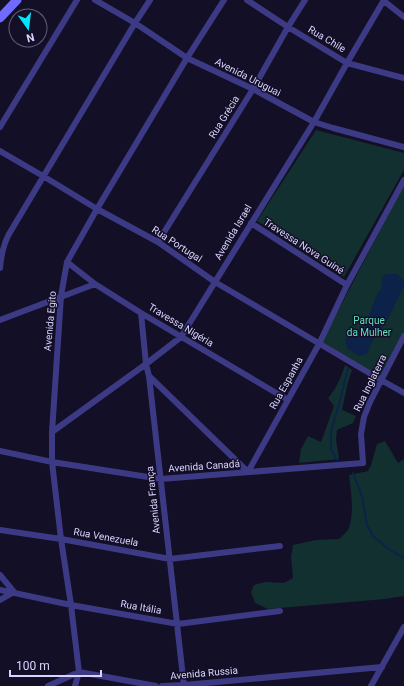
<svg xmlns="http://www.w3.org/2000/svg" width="404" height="686" font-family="Roboto,sans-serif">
	<rect width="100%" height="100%" fill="#130f26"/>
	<!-- green -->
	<path fill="#12302f" d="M316,130l88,23v17l-60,107 -87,-56z
		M404,184v148l-24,45 -58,-35z
		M345,365l7,5 -4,12 -6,28 14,6 -3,7 -16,7 -1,9 3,20 -40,4 2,-14 7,-13 13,6 13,-36 -6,-8c9,-10 13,-21 17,-33z
		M385,441l13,22 6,-4v137l-19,3 -117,10 -13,-6 -4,-11 3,-7 11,-3 19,1 9,-5 -2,-21 2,-12 23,-5 23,-1c3,-3 7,-6 9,-9 7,-17 3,-38 1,-55l19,-4 3,-6 6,-21z"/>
	<!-- water -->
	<path fill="#0c2248" d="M387,274h10l6,5 1,1v6l-14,29 -7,12 -9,11 -7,16 -8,2 -12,-8 -2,-7 1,-3 16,-9 7,-14 8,-21 4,-5 1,-10 1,-3z"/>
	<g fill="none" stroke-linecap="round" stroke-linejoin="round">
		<!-- stream -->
		<path stroke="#0c2248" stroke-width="2" d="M337,460l-6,-11v-17l8,-28 9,-35
			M353,473l9,23 5,29 6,11 14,12 17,10"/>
		<!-- street -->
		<path stroke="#3d3a85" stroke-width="6" d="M95,0l40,23 52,35 66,31 61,33 19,6 71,19
			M247,0l41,27 59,36 57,15
			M384,1l20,16
			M0,127l77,-127
			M0,151l43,25 54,33 61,33 57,40 166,98 23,13
			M251,223l96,62
			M158,242l95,-153 35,-62 17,-27
			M67,262l28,22 46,29 147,87
			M0,268c1,-12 3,-23 9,-34l126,-211 15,-23
			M141,313l5,51 3,12 35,310
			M0,320l95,-36
			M149,376l99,96
			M52,432l94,-68 35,-27 133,-215 33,-59 37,-63
			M0,451l52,11 109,17 202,-16 -2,-29 3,-17 6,-15 34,-66
			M248,472l71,-128 28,-59 57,-105
			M0,530l61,9 109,20 110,-13
			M0,575l14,17 -14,8
			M0,590l71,15 107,19 102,-13
			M48,686l31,-14 77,14
			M75,686l4,-14 -8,-67 -10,-66 -9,-77v-30l9,-136 6,-34 30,-53 90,-151 37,-58
			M162,686l22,-1 198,-18
			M371,686l33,-59"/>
		<!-- secondary -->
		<path stroke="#6f6bff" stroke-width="9" d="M0,18l17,-18"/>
	</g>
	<g text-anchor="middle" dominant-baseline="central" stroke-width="3" stroke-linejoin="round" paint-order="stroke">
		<!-- street labels -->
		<g font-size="10" fill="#d9d4ff" stroke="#130f26">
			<text transform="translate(327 39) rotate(31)">Rua Chile</text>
			<text transform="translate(248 77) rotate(27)">Avenida Uruguai</text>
			<text transform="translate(224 117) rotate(-58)">Rua Grécia</text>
			<text transform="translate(233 232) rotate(-59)">Avenida Israel</text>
			<text transform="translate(177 244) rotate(33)">Rua Portugal</text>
			<text transform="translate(304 246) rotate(33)">Travessa Nova Guiné</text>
			<text transform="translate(50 321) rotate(-85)">Avenida Egito</text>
			<text transform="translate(181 325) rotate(31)">Travessa Nigéria</text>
			<text transform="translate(286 383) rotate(-61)">Rua Espanha</text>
			<text transform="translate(370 383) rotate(-64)">Rua Inglaterra</text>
			<text transform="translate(204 466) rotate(-4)">Avenida Canadá</text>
			<text transform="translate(153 500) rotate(-96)">Avenida França</text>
			<text transform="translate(106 537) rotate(10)">Rua Venezuela</text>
			<text transform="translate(141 607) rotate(10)">Rua Itália</text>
			<text transform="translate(204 673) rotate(-5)">Avenida Russia</text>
		</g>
		<!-- park labels -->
		<g font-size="10" fill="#5fe0c0" stroke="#130f26">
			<text x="369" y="320">Parque<tspan x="369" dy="12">da Mulher</tspan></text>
		</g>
	</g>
	<!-- north arrow -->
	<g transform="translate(28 28) rotate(166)"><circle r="19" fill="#130f26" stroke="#625e7d"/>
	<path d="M0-3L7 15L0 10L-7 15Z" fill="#00e5ff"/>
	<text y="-6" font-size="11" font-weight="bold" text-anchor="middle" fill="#d9d4ff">N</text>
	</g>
	<!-- scale -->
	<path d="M10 670v6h91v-6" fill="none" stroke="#d9d4ff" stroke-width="2"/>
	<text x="16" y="670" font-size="12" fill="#d9d4ff" stroke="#130f26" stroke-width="3" paint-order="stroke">100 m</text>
</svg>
